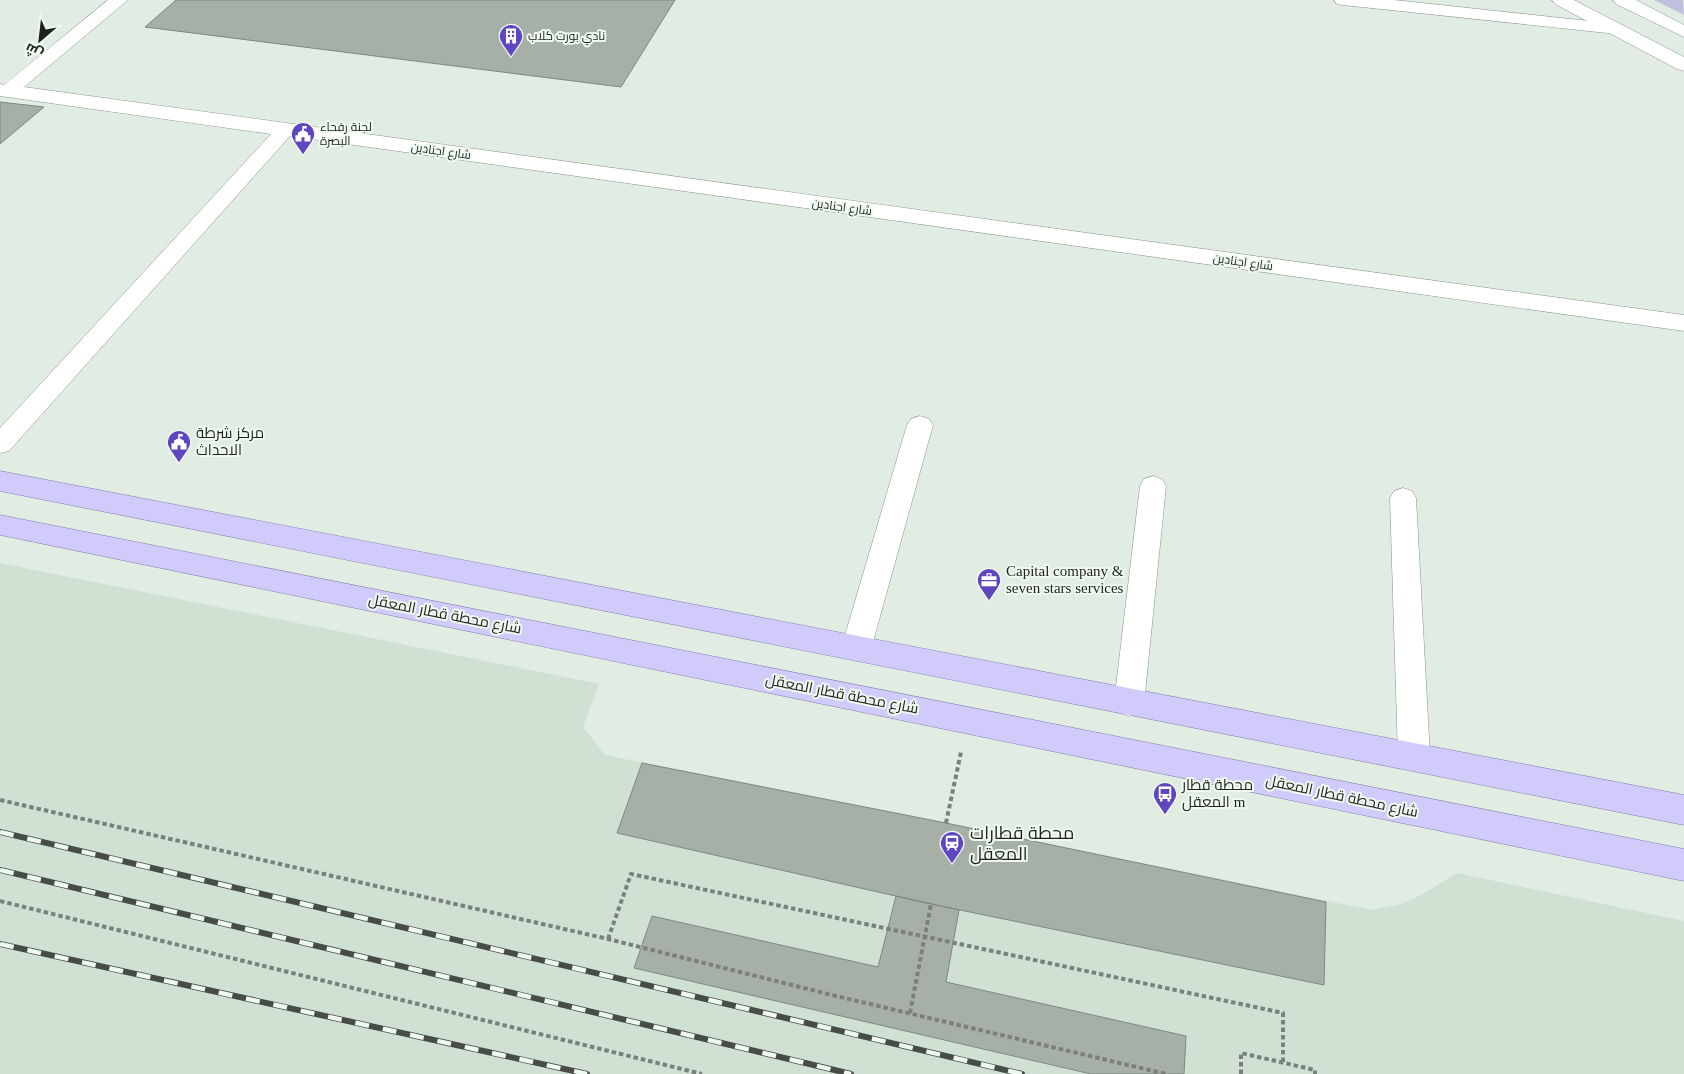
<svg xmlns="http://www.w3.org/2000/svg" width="1684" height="1074" font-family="'Times New Roman',Cairo,serif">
	<rect width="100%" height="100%" fill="#e1ece2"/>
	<!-- built -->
	<path fill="#d0e1d3" d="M0,563l599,121 -16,43 22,28 341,68 426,87 30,-6 19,-9 36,-22 227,48v153h-1684z"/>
	<!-- water -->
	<path fill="#c1c0de" d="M1654,0h29l1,15z"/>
	<!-- building -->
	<path fill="#a6b0a7" stroke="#7e887f" d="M176,0h499l-54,87 -476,-60z
		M0,102l44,5 -44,37z
		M642,763l304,60 380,79 -2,83 -393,-81 -314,-71z
		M896,896l63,14 -13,72 240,54 -2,38h-93l-457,-106 18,-52 226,51z"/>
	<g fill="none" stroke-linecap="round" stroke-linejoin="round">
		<!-- street casing -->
		<g stroke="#89938a" stroke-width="1">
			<path id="street" d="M108,0h20l-104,87 1660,228v16l-1394,-195 -281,315 -9,2v-25l271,-294 -271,-38v-12l4,1z
				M1334,0h60l223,24 6,1 3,4 -3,4 -6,1 -274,-29 -6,-1z
				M920,416l9,3 4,6 -62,224 -5,9 -10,3 -10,-3 -5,-9 66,-224 4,-6z
				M1153,476l9,3 4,7 -22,217 -4,9 -11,4 -11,-4 -4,-9 26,-217 4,-7z
				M1403,488l9,3 4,7 14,258 -5,10 -11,4 -11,-4 -5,-10 -8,-258 4,-7z"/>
		</g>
		<!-- secondary casing -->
		<g stroke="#89938a" stroke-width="1">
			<path id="secondary" d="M1552,0h22l110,57v14l-7,-2 -122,-65z
				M1613,0h23l48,25v12l-68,-33z"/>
		</g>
		<!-- primary casing -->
		<g stroke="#7d79ab" stroke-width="1">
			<path id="primary" d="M0,471l1684,324v30l-1684,-334z
				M0,515l1684,334v32l-1684,-346z"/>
		</g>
		<!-- path -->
		<path stroke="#7a817a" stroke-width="4" stroke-dasharray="4.5 3" stroke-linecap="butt" d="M0,800l608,139 228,57 330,78
			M946,823l15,-71
			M0,901l702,173
			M608,939l23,-65 652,139v50
			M910,1013l21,-109
			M1241,1074v-21l74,17v4"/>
		<!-- street -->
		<use href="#street" fill="#fff" fill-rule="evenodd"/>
		<!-- secondary -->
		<use href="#secondary" fill="#fff" fill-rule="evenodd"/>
		<!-- primary -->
		<use href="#primary" fill="#d0cbfa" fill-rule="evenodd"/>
		<!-- rail casing -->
		<g stroke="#484c48" stroke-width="6">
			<path id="rail" d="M0,832l1022,242
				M0,870l851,204
				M0,944l587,130"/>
		</g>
		<!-- rail -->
		<use href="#rail" stroke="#eef9ef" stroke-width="4.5" stroke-dasharray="14" stroke-linecap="butt"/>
	</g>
	<!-- icons -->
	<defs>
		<g id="building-pin" transform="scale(1.25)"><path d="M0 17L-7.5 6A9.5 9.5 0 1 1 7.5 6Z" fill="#6046be" stroke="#eef9ef"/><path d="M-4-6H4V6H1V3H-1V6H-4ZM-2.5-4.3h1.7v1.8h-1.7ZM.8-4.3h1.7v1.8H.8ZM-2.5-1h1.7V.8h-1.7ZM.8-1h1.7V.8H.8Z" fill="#fff"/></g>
		<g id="civic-pin" transform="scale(1.25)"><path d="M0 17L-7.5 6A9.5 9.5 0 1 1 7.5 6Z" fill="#6046be" stroke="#eef9ef"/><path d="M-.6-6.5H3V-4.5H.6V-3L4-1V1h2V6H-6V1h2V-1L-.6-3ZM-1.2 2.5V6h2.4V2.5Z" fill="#fff"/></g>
		<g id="office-pin" transform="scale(1.25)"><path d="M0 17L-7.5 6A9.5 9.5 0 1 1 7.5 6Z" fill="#6046be" stroke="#eef9ef"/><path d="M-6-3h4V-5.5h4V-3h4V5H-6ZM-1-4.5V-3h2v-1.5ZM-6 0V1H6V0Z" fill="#fff"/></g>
		<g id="bus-pin" transform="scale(1.25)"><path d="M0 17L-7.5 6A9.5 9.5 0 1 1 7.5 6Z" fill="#6046be" stroke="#eef9ef"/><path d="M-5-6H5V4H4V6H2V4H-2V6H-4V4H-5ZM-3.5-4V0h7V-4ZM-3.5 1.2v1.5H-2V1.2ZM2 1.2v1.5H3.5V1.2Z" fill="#fff"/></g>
		<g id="station-pin" transform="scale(1.25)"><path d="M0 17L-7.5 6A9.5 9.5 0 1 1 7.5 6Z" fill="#6046be" stroke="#eef9ef"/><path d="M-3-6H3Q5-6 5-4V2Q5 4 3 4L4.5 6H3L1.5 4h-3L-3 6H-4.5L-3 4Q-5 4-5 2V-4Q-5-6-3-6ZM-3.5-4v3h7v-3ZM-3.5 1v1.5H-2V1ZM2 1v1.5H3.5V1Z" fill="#fff"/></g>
	</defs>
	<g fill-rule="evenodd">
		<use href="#building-pin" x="511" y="36"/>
		<use href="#civic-pin" x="303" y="134"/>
		<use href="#civic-pin" x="179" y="442"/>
		<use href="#office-pin" x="989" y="580"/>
		<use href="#bus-pin" x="1165" y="794"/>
		<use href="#station-pin" x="952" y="843"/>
	</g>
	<g text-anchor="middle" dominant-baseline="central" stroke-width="4" stroke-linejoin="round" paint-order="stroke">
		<!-- far-poi labels -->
		<g font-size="12" fill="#1e211e" stroke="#eef9ef" text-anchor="start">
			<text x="528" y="36">نادي بورت كلاب</text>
			<text x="320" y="127">لجنة رفحاء<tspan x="320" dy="14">البصرة</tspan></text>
		</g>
		<!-- far-street labels -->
		<g font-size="12" fill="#1e211e" stroke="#eef9ef">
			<text transform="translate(441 151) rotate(8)">شارع اجنادين</text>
			<text transform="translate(842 207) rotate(8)">شارع اجنادين</text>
			<text transform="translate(1243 262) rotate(8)">شارع اجنادين</text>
		</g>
		<!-- poi labels -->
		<g font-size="15" fill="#1e211e" stroke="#eef9ef" text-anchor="start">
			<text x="196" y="433">مركز شرطة<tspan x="196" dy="17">الاحداث</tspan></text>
			<text x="1006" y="571">Capital company &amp;<tspan x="1006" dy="17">seven stars services</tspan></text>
			<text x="1182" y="785">محطة قطار<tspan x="1182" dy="17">المعقل m</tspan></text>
		</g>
		<!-- street labels -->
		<g font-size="15" fill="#1e211e" stroke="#eef9ef">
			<text transform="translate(445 614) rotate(11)">شارع محطة قطار المعقل</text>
			<text transform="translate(842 694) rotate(11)">شارع محطة قطار المعقل</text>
			<text transform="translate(1342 796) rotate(12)">شارع محطة قطار المعقل</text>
		</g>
		<!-- near-poi labels -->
		<g font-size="18" fill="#1e211e" stroke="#eef9ef" text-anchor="start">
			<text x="970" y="833">محطة قطارات<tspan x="970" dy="21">المعقل</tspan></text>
		</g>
	</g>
	<!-- north arrow -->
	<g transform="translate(40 40) rotate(208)" stroke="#eef9ef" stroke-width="4" paint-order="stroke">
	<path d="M0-4L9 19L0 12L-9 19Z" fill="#1e211e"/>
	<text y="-8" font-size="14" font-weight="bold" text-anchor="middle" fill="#1e211e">ش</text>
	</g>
</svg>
